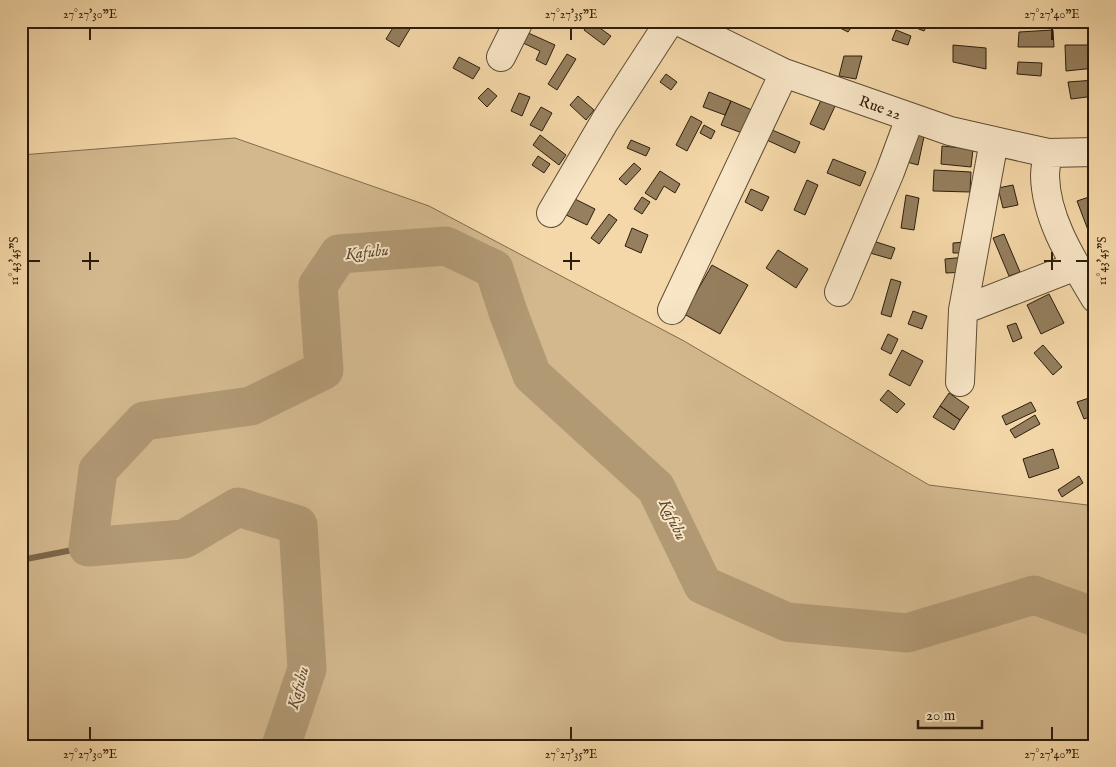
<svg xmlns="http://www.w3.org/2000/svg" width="1116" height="767" font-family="'IM FELL English',serif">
	<rect width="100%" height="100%" fill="#f5d8a9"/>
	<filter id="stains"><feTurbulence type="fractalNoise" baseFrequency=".004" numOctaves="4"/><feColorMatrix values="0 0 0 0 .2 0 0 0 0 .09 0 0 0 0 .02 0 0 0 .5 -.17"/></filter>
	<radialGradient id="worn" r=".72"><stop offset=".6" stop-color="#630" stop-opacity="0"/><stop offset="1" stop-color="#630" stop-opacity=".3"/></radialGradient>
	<!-- green -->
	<path fill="#d3b88e" stroke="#806b4e" d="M235,138l194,68 255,135 245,144 166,21v240h-1074v-591z"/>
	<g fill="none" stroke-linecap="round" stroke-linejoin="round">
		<!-- stream -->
		<path stroke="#7c684b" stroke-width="6" d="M21,560l67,-13"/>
		<!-- river -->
		<path stroke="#b19974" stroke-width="39" d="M281,746l26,-77 -9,-144 -60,-18 -54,32 -96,8 10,-77 46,-49 107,-15 73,-36 -6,-85 21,-31 107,-8 48,23 14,43 24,63 124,113 47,97 84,37 120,11 127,-38 61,22"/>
	</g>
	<!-- building -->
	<path fill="#957f5e" stroke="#2c1e0d" d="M397,21h5l9,6 -12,20 -13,-8z
		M403,21h15l-3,6z
		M590,21l21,15 -7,9 -20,-15z
		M826,21h30l-8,11z
		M898,21h31l-5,10z
		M896,30l15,6 -3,9 -16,-5z
		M1053,30l1,17h-36l1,-15z
		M524,31l31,14 -9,20 -10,-5 4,-9 -21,-10z
		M953,45l33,3v21l-33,-7z
		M1065,45h30v23l-29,3z
		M567,54l9,5 -19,31 -9,-6z
		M844,56h18l-6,23 -17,-3z
		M459,57l21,11 -7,11 -20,-11z
		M1018,62l24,1 -1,13 -24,-2z
		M666,74l11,8 -6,8 -11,-8z
		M1095,80v16l-24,3 -3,-17z
		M488,88l9,8 -10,11 -9,-9z
		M709,92l22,9 -6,14 -22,-8z
		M519,93l11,4 -8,19 -11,-5z
		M578,96l16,14 -8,10 -16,-15z
		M822,98l14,6 -12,26 -14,-6z
		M731,101l21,9 -10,23 -21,-8z
		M541,107l11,6 -10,18 -12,-6z
		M691,116l11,6 -15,29 -11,-6z
		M704,125l11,6 -4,8 -11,-6z
		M763,126l37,16 -5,11 -37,-17z
		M910,129l15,3 -7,33 -15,-4z
		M540,135l26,20 -7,10 -26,-20z
		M631,140l19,8 -4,8 -19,-8z
		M942,146l31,3 -2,18 -30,-3z
		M538,156l12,8 -6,9 -12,-8z
		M833,159l33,13 -6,14 -33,-13z
		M634,163l7,6 -15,16 -7,-6z
		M934,170l37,2 -1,20 -37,-1z
		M660,171l20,13 -5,9 -11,-7 -8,14 -11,-7z
		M807,180l11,5 -13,30 -11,-5z
		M1013,185l5,20 -15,3 -5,-20z
		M751,189l18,8 -7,14 -17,-9z
		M906,195l13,3 -5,32 -13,-2z
		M1095,195v32l-7,3 -11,-29z
		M571,197l24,12 -8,16 -25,-12z
		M642,197l8,5 -8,12 -8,-5z
		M609,214l8,6 -18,24 -8,-6z
		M632,228l16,7 -7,18 -16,-7z
		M1004,234l16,38 -11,4 -16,-38z
		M867,239l28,9 -4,11 -28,-8z
		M966,242v11h-13v-10z
		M778,250l30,19 -12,19 -30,-20z
		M966,257l1,15 -21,1 -1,-14z
		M712,265l36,20 -28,49 -36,-20z
		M891,279l10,3 -10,35 -10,-3z
		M1049,294l15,29 -23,11 -14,-29z
		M913,311l14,5 -5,13 -14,-5z
		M1016,323l6,15 -9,4 -6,-16z
		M888,334l10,5 -7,15 -10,-5z
		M1043,345l19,22 -9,8 -19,-22z
		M902,350l21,11 -13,25 -21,-11z
		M888,390l17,14 -8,9 -17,-13z
		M949,393l20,14 -9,13 -20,-14z
		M1089,398l6,17 -11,4 -7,-17z
		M1031,402l5,9 -30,14 -4,-9z
		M940,406l20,14 -6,10 -21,-13z
		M1035,415l5,9 -25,14 -5,-8z
		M1053,449l6,19 -30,10 -6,-19z
		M1079,476l4,7 -21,14 -4,-7z"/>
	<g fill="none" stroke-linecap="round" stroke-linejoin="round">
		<!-- minor casing -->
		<g stroke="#5e4c34" stroke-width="30">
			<path id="minor" d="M678,21l106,52 166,58 98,22 47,-1
				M501,57l18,-36
				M1048,153c-1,7 -3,15 -3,23 1,44 28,85 50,122
				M551,213l54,-92 65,-100
				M839,292l51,-120 20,-54
				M672,310l112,-237
				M963,310l113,-44
				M960,382l3,-72 31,-169"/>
		</g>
		<!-- minor -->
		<use href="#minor" stroke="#f8e6c7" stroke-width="28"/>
	</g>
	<!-- ticks -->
	<path fill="none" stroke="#2c1e0d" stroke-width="2" d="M90,28v12M571,28v12M1052,28v12M90,252v18M571,252v18M1052,252v18M28,261h12M82,261h17M563,261h17M1044,261h17M1076,261h12M90,727v13M571,727v13M1052,727v13"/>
	<g text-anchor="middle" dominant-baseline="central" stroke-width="4" stroke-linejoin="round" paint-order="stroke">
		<!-- street labels -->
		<g font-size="15" fill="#2c1e0d" stroke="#f8e6c7">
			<text transform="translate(880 108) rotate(20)">Rue 22</text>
		</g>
		<!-- water labels -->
		<g font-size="16" font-style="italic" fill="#5b4931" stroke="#f8e6c7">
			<text transform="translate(367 253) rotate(-6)">Kafubu</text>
			<text transform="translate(672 520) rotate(64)">Kafubu</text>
			<text transform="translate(299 688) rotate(-75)">Kafubu</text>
		</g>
	</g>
	<!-- margin -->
	<rect width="1116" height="767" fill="none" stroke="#f5d8a9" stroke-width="55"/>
	<!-- scale -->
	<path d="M918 720v8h64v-8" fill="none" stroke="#2c1e0d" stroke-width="2.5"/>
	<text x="926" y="720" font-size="15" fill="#2c1e0d" stroke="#f8e6c7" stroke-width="4" paint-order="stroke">20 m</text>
	<rect x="28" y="28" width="1060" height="712" fill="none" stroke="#2c1e0d" stroke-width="2"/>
	<g font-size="12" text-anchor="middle" fill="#2c1e0d">
		<text x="90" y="18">27°27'30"E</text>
		<text x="571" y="18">27°27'35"E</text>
		<text x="1052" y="18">27°27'40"E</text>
		<text transform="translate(14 261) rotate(-90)" y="4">11°43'45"S</text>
		<text transform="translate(1102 261) rotate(-90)" y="4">11°43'45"S</text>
		<text x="90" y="758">27°27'30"E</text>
		<text x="571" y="758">27°27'35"E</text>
		<text x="1052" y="758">27°27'40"E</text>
	</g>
	<rect width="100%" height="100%" filter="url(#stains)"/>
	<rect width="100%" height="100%" fill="url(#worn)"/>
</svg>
